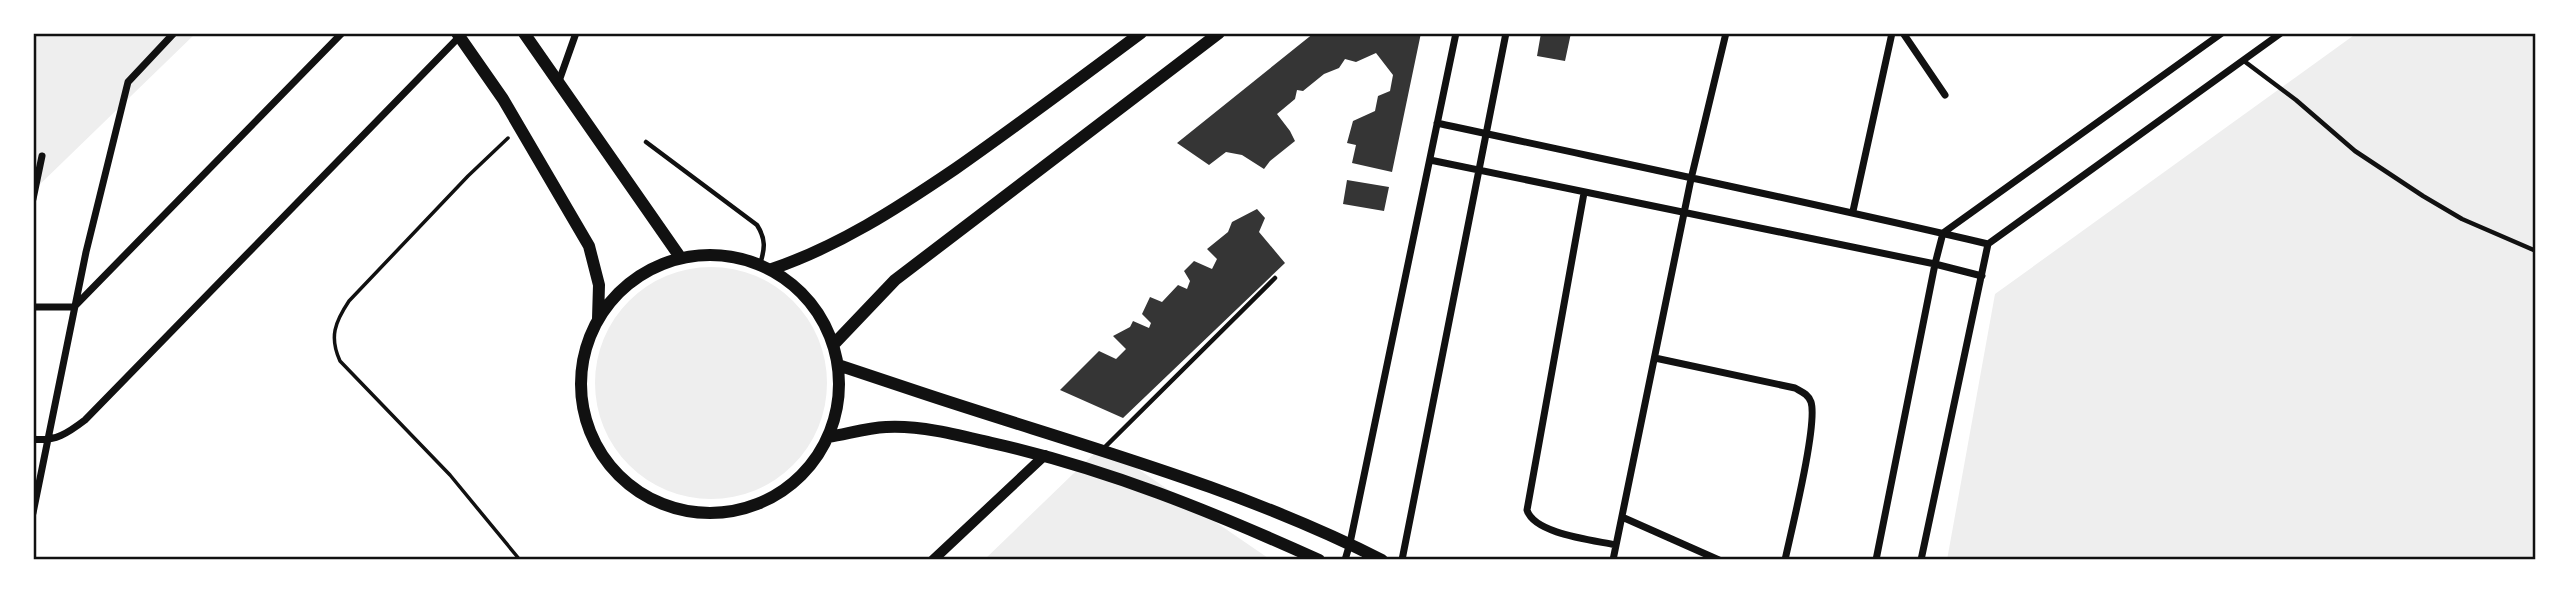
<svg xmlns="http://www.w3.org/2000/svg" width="2569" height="593" font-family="'PT Serif',serif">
	<rect width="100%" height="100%" fill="#fff"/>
	<!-- green -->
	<path fill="#eee" d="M33,33h163l-163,158z
		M2357,33h179v527h-589l48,-266z
		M595 383a116 116 0 1 1 232 0a116 116 0 1 1-232 0Z
		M1103,445l168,115h-287z"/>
	<!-- building -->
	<path fill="#353535" d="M1314,33h107l-29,139 -40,-9 4,-18 -9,-2 6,-22 22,-10 3,-15 12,-5 3,-16 -17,-22 -20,9 -11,-3 -6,9 -15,6 -21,17 -6,-1 -2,9 -18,15 13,17 5,10 -25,20 -6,8 -22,-14 -16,-3 -17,13 -32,-22z
		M1541,33h30l-6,28 -28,-5z
		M1347,180l42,7 -5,24 -41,-7z
		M1257,209l8,9 -6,14 26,31 -162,155 -63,-28 39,-39 17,8 10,-10 -13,-13 17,-9 3,-6 16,7 2,-5 -9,-9 8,-17 12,5 16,-17 9,4 3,-8 -6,-10 10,-10 18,8 5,-10 -10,-10 21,-17 4,-10z"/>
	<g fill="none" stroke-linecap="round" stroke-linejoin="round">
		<!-- path -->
		<path stroke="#111" stroke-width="3.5" d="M508,138l-40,38 -119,125c-14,21 -20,36 -9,60l110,114 70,85"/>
		<!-- service -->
		<path stroke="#111" stroke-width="4.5" d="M2244,61l52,39 59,51 68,45 39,23 74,32
			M646,142l111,83c9,14 8,24 3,39
			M1103,449l172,-171"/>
		<!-- minor -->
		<path stroke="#111" stroke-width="7" d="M1903,33l42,62
			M559,81l17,-48
			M1437,123c184,40 368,78 551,121
			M1430,160l505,104 47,12
			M1584,193l-57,317c7,24 66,30 89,35
			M33,199l9,-43
			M1853,211l39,-178
			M33,307h41l268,-274
			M1655,358l140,30c7,4 13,6 16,14 7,22 -20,130 -26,158
			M33,439c22,3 35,-6 52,-19l375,-384
			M33,513l53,-261 42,-170 46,-49
			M1622,517l97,43
			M1345,560l5,-17 106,-510
			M1402,560l104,-527
			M1613,560l78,-381 35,-146
			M1876,560l59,-296 8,-31 279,-200
			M1921,560l67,-316 293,-211"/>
		<!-- tertiary -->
		<path stroke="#111" stroke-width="10" d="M933,560l112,-105"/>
		<!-- secondary -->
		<path stroke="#111" stroke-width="12" d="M457,33l46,66 86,147 10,39 -1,34
			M524,33l156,224
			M581 384a129 129 0 1 1 258 0a129 129 0 1 1-258 0Z
			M772,269c67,-23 124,-60 183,-100 63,-44 124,-90 186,-136
			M834,344l61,-64 324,-247
			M838,365c27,9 54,18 81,27 156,52 315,93 463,168
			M828,437c19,-3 39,-9 58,-10 34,-2 73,8 106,16 113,25 221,69 327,117"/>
	</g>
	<!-- border -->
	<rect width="2569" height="593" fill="none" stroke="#ffffff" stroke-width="70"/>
	<rect x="35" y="35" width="2499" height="523" fill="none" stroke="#111" stroke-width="2.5"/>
</svg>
